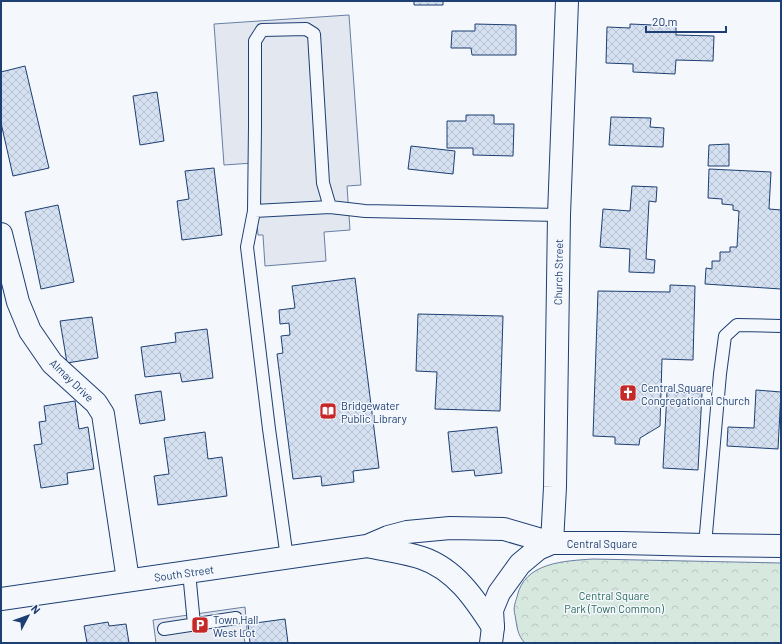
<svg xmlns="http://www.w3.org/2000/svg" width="782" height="644" font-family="Barlow,sans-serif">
	<defs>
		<pattern id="park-crowns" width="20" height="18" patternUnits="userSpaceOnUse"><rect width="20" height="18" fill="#d7e8df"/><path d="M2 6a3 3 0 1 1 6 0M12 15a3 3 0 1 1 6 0" fill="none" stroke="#b8c8c3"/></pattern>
		<pattern id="building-cross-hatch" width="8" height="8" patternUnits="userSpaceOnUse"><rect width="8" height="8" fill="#d5e0f0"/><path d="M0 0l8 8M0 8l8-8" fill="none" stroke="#b6c1d1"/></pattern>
	</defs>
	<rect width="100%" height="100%" fill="#f4f7fb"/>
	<!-- park -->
	<path fill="url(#park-crowns)" stroke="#687fa3" d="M593,559l188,4v80h-256c-8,-8 -8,-17 -10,-28 -2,-7 0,-12 2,-18 7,-35 48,-36 76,-38z"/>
	<!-- parking -->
	<path fill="#e3e8f0" stroke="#687fa3" d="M349,15l12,170 -14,1 3,44 -26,2 2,29 -61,5 -2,-31h-5l-5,-72 -29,2 -10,-141z
		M245,607l2,23 -4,1 2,12h-89l-3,-23z"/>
	<!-- building -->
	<path fill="url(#building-cross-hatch)" stroke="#1d3f73" d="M414,1h29v4h-29z
		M475,24l41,1v30h-44l-1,-7h-20l1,-17h23z
		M630,24l46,2v9l38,1 -1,25 -37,-1 -1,14 -42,-2v-8l-27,-1 1,-36 23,1z
		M25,66l24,102 -36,8 -12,-53v-51z
		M157,92l7,49 -24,4 -7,-49z
		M466,115h28v9h20l-1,32 -40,-1v-7h-26v-27h19z
		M611,117l40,1 -1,9 14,1 -1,19 -54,-2z
		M729,144v22h-21l1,-21z
		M411,146l44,5 -2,23 -45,-5z
		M214,168l8,67 -40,5 -5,-39 12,-2 -4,-28z
		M709,169l62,3 -2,37 12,1v79l-76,-5 1,-16 6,1v-8h8v-9h10v-5h7l2,-36 -6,-1v-5l-11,-1v-5l-14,-1z
		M632,186l25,1 -1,15 -7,-1 -3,58 9,1 -1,13 -25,-1 1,-23 -30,-2 3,-38 27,2z
		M58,205l16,77 -33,7 -16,-77z
		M355,278l24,190 -26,3 1,11 -32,4 -1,-10 -28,3 -16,-125 6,-1 -2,-17 9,-1 -1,-12 -9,1 -1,-14 16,-2 -3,-22z
		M670,285l25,1 -2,74 -31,-1 -2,67 -20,12 -1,7 -24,-1v-7l-22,-1 5,-145 72,1z
		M418,314l85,2 -3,95 -65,-2 2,-37 -21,-1z
		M92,317l6,41 -31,5 -7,-42z
		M207,329l6,49 -31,4 -2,-9 -35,4 -4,-30 35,-5 -1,-9z
		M756,390l25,2 -3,57 -51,-3 1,-19 26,1z
		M161,391l4,29 -25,4 -5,-29z
		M667,392l35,1 -4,77 -35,-2z
		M75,401l4,28 9,-2 6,42 -27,4 1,11 -27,4 -7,-43 8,-1 -3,-22 7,-1 -2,-15z
		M497,427l5,46 -27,3 -1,-6 -22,2 -4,-40z
		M205,432l3,27 14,-2 5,39 -69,9 -4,-29 15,-2 -5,-36z
		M285,619l3,24h-38l-2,-19z
		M108,622l1,4 17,-2 3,19h-42l-3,-17z"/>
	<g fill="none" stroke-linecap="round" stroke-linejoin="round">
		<!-- lane casing -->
		<g stroke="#1d3f73" stroke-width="14">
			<path id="lane" d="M254,211l76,-4
				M705,545l15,-171 5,-38 12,-11 44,1
				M287,558l-18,-129 -22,-182 7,-36 1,-85v-85l7,-11 44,-1 8,5 9,149 7,24 35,4 194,4
				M189,572l5,52
				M164,629l72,-11"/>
		</g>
		<!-- street casing -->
		<g stroke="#1d3f73" stroke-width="24">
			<path id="street" d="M1,234l17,68 12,29 22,32 44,40 7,11 25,166
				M552,543l3,-56 4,-272 8,-214"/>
		</g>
		<!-- secondary casing -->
		<g stroke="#1d3f73" stroke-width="24">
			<path id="secondary" d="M367,546c19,4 37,6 55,12 33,11 53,41 71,69
				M1,599l366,-53 21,-9 19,-5 43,-4 54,1 48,14"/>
		</g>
		<!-- primary casing -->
		<g stroke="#1d3f73" stroke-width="24">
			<path id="primary" d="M491,643l2,-16 -1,-17 7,-17 21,-29 18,-15 14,-6h69l84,2 76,1"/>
		</g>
		<!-- lane -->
		<use href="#lane" stroke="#f4f7fb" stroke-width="12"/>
		<!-- street -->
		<use href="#street" stroke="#f4f7fb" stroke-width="22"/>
		<!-- secondary -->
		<use href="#secondary" stroke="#f4f7fb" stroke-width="22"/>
		<!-- primary -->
		<use href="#primary" stroke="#f4f7fb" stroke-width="22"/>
	</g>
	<!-- icons -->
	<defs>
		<g id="church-square" transform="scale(0.9)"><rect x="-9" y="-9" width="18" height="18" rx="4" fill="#c62828" stroke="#f4f7fb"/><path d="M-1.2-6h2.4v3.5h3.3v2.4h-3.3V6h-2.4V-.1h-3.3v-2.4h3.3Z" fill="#fff"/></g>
		<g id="library-square" transform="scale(0.9)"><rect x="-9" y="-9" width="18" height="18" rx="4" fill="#c62828" stroke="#f4f7fb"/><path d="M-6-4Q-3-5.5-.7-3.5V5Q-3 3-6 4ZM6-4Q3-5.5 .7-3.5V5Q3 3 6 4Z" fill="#fff"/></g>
		<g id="parking-square" transform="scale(0.9)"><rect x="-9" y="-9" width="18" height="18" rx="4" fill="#c62828" stroke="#f4f7fb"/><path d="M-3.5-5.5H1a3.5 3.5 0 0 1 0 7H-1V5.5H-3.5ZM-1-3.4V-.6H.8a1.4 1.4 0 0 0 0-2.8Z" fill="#fff"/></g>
	</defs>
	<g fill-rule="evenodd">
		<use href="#church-square" x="628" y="393"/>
		<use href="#library-square" x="328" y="411"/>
		<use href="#parking-square" x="200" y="625"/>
	</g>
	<g text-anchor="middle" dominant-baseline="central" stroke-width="3" stroke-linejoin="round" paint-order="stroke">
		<!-- street labels -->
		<g font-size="11" fill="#1d3f73" stroke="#f4f7fb">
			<text transform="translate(558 272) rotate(-89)">Church Street</text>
			<text transform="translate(72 380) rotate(44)">Almay Drive</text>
			<text x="602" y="543">Central Square</text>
			<text transform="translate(184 573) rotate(-8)">South Street</text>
		</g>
		<!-- poi labels -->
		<g font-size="11" fill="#1d3f73" stroke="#f4f7fb" text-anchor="start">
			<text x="641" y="387">Central Square<tspan x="641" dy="13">Congregational Church</tspan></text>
			<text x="341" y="405">Bridgewater<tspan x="341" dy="13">Public Library</tspan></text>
			<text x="213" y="619">Town Hall<tspan x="213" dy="13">West Lot</tspan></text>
		</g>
		<!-- park labels -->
		<g font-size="11" fill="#2c6c60" stroke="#f4f7fb">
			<text x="614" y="595">Central Square<tspan x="614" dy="13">Park (Town Common)</tspan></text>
		</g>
	</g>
	<!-- border -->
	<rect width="782" height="644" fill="none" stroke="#1d3f73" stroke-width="4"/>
	<!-- north arrow -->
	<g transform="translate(28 616) rotate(49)" stroke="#f4f7fb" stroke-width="3" paint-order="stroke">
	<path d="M0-3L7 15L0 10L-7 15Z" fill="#1d3f73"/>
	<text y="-6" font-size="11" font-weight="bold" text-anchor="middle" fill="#1d3f73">N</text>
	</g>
	<!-- scale -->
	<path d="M646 26v6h80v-6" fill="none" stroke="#1d3f73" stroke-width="2"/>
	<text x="652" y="26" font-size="12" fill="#1d3f73" stroke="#f4f7fb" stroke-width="3" paint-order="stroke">20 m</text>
</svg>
